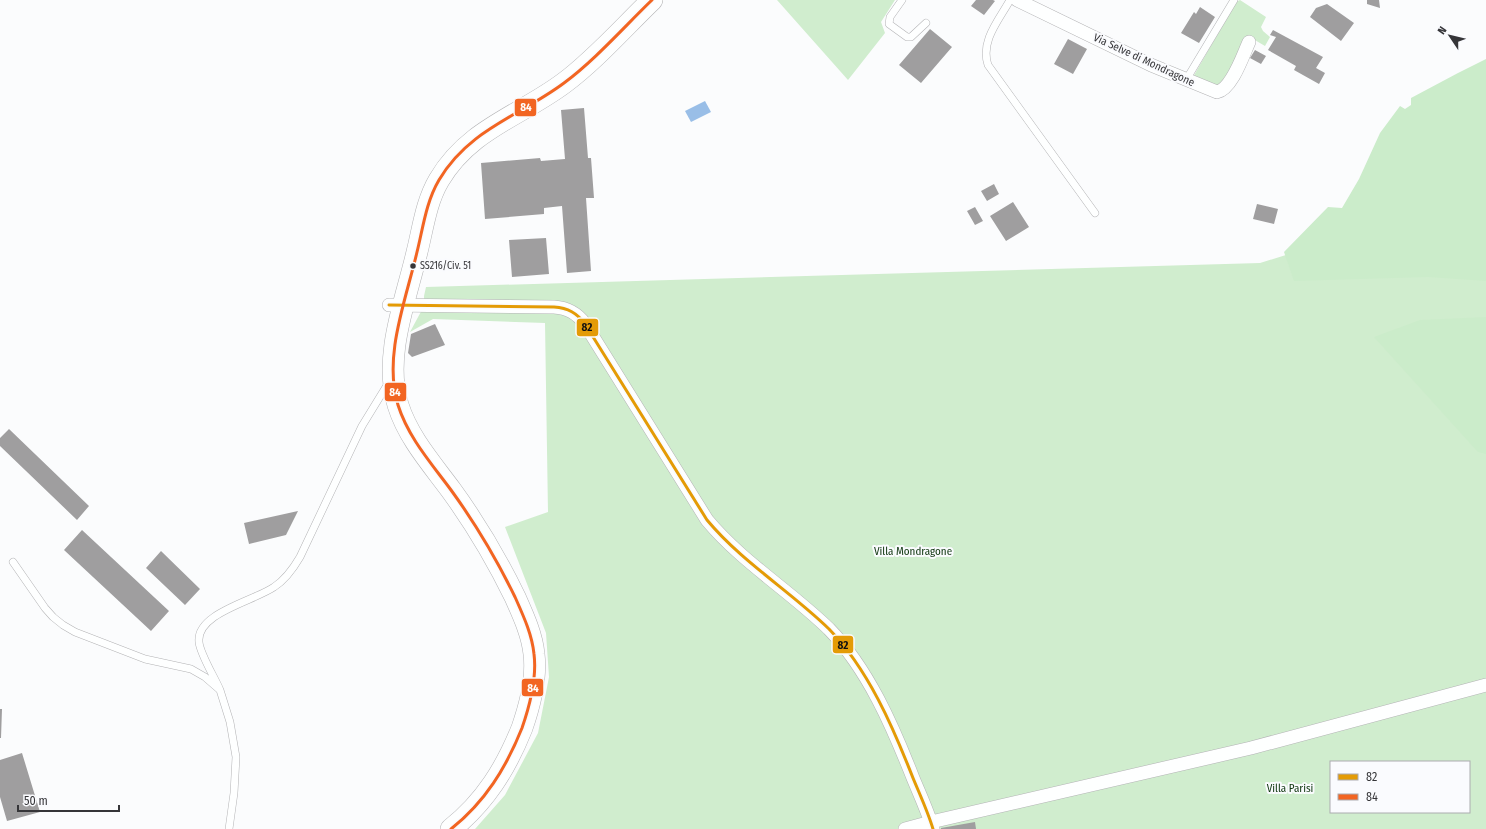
<svg xmlns="http://www.w3.org/2000/svg" width="1486" height="829" font-family="'Fira Sans Condensed',sans-serif">
	<rect width="100%" height="100%" fill="#fbfcfd"/>
	<!-- green -->
	<path fill="#d0edce" fill-rule="evenodd" d="M777,0h118l-14,22 4,11 -37,47z
		M1240,0l26,17 -5,10 2,4 7,6 -5,9 -17,-10 -24,49 -5,3 -26,-11 43,-75z
		M1486,78v751h-1011l30,-34 33,-62 11,-56 -3,-44 -41,-106 43,-15 -3,-189 -112,-4 -23,13 14,-26v-10l2,-9 834,-24 42,-13zM1331,762h138v50h-138z"/>
	<!-- forest -->
	<path fill="#cbecca" d="M1486,59v222l-58,-4 -134,4 -10,-29 44,-45 14,1 17,-29 21,-46 20,-27 5,3 6,-4v-7l47,-25z
		M1486,317v137l-8,-2 -104,-115 46,-17z"/>
	<!-- water -->
	<path fill="#99bee7" d="M705,101l6,11 -20,10 -6,-11z"/>
	<!-- building -->
	<path fill="#9f9e9f" d="M976,0h17l2,1 -11,14 -13,-9z
		M1367,0h12l1,8 -13,-4z
		M1327,4l27,19 -13,18 -31,-24 6,-9z
		M1200,7l15,10 -16,26 -18,-10 13,-21 2,2z
		M930,29l22,18 -31,36 -22,-18z
		M1273,30l50,27 -7,11 9,5 -6,11 -25,-14 2,-4 -28,-16 8,-13 -6,-2z
		M1068,39l19,10 -14,25 -19,-10z
		M1255,50l11,6 -5,8 -11,-6z
		M584,108l4,50h3l3,40h-8l5,73 -24,2 -5,-67 -18,2v6l-59,5 -4,-56 59,-5 1,3 24,-2 -4,-49z
		M994,184l5,10 -12,7 -6,-10z
		M1013,202l16,25 -23,14 -16,-25z
		M1257,204l21,5 -4,15 -21,-5z
		M975,207l8,14 -8,4 -8,-14z
		M546,238l3,36 -37,3 -3,-37z
		M435,324l10,21 -33,12 -4,-4 3,-19z
		M9,429l80,77 -12,14 -77,-74v-8z
		M298,511l-12,24 -37,9 -5,-21z
		M82,530l87,81 -18,20 -87,-81z
		M161,551l39,38 -15,16 -39,-37z
		M0,709h2l-1,29h-1z
		M22,753l18,59 -33,9 -7,-24v-37z
		M975,822l1,7h-35v-1z"/>
	<g fill="none" stroke-linecap="round" stroke-linejoin="round">
		<!-- lane casing -->
		<g stroke="#b3b3b5" stroke-width="8">
			<path id="lane" d="M902,0l-12,17 -1,7 18,13h4l15,-14
				M1010,0c-11,20 -30,41 -22,65l107,148
				M1186,80l48,-80
				M13,562l32,46 8,9 10,8 12,7 70,27 46,10 14,8 15,13 10,32 6,35 -2,36 -5,36
				M220,690c-5,-12 -20,-36 -21,-48 -3,-29 55,-41 75,-55 11,-7 19,-18 26,-30l62,-131 27,-44"/>
		</g>
		<!-- street casing -->
		<g stroke="#b3b3b5" stroke-width="14">
			<path id="street" d="M1017,0l134,65 66,27c15,-3 26,-37 32,-50
				M389,305l165,2c14,1 23,6 31,17l122,196c35,42 83,71 122,109 39,40 64,98 84,149 7,17 15,34 20,51
				M905,829l26,-7 320,-74 235,-63"/>
		</g>
		<!-- primary casing -->
		<g stroke="#b3b3b5" stroke-width="22">
			<path id="primary" d="M451,829c34,-27 55,-61 71,-101 8,-23 15,-50 12,-74 -2,-20 -11,-39 -19,-57 -18,-37 -40,-74 -64,-107 -20,-27 -43,-53 -53,-85 -15,-49 8,-105 19,-153 6,-24 9,-50 22,-72 30,-51 81,-64 125,-97 31,-23 60,-56 88,-83"/>
		</g>
		<!-- lane -->
		<use href="#lane" stroke="#feffff" stroke-width="7"/>
		<!-- street -->
		<use href="#street" stroke="#feffff" stroke-width="13"/>
		<!-- primary -->
		<use href="#primary" stroke="#feffff" stroke-width="21"/>
		<!-- bus-1 casing -->
		<g stroke="#fafbfe" stroke-width="6">
			<path id="bus-1" d="M389,305l165,2c14,1 23,6 31,17l122,196c35,42 83,71 122,109 39,40 64,98 84,149 7,17 15,34 20,51"/>
		</g>
		<!-- bus-2 casing -->
		<g stroke="#fafbfe" stroke-width="6">
			<path id="bus-2" d="M451,829c34,-27 55,-61 71,-101 8,-23 15,-50 12,-74 -2,-20 -11,-39 -19,-57 -18,-37 -40,-74 -64,-107 -20,-27 -43,-53 -53,-85 -15,-49 8,-105 19,-153 6,-24 9,-50 22,-72 30,-51 81,-64 125,-97 31,-23 60,-56 88,-83"/>
		</g>
		<!-- bus-1 -->
		<use href="#bus-1" stroke="#e49b06" stroke-width="3"/>
		<!-- bus-2 -->
		<use href="#bus-2" stroke="#f26522" stroke-width="3"/>
	</g>
	<!-- markers -->
	<circle fill="#353538" stroke="#fafbfe" stroke-width="1.5" cx="413" cy="266" r="3.5"/>
	<g text-anchor="middle" dominant-baseline="central" stroke-width="4" stroke-linejoin="round" paint-order="stroke">
		<!-- bus labels -->
		<g font-size="10" fill="#353538" stroke="#fafbfe" text-anchor="start">
			<text x="420" y="266">SS216/Civ. 51</text>
		</g>
		<!-- street labels -->
		<g font-size="11" fill="#353538" stroke="#fafbfe">
			<text transform="translate(1144 60) rotate(25)">Via Selve di Mondragone</text>
		</g>
		<!-- park labels -->
		<g font-size="11" fill="#0d340d" stroke="#fafbfe">
			<text x="913" y="551">Villa Mondragone</text>
			<text x="1290" y="788">Villa Parisi</text>
		</g>
	</g>
	<g stroke="#fafbfe" stroke-width="1.5">
		<rect x="514" y="98" width="23" height="19" rx="4" fill="#f26522"/>
		<rect x="576" y="318" width="23" height="19" rx="4" fill="#e49b06"/>
		<rect x="384" y="382" width="23" height="20" rx="4" fill="#f26522"/>
		<rect x="832" y="635" width="22" height="19" rx="4" fill="#e49b06"/>
		<rect x="521" y="678" width="23" height="19" rx="4" fill="#f26522"/>
	</g>
	<g font-size="11" text-anchor="middle" font-weight="bold" fill="#fff">
		<text x="526" y="111">84</text>
		<text x="395" y="396">84</text>
		<text x="533" y="692">84</text>
	</g>
	<g font-size="11" text-anchor="middle" font-weight="bold" fill="#111">
		<text x="587" y="331">82</text>
		<text x="843" y="649">82</text>
	</g>
	<!-- legend -->
	<rect x="1330" y="761" width="140" height="52" fill="#fafbfe" stroke="#abacaf"/>
	<rect x="1338" y="774" width="20" height="6" fill="#e49b06" stroke="#abacaf"/>
	<text x="1366" y="781" font-size="12" fill="#353538">82</text>
	<rect x="1338" y="794" width="20" height="6" fill="#f26522" stroke="#abacaf"/>
	<text x="1366" y="801" font-size="12" fill="#353538">84</text>
	<!-- north arrow -->
	<g transform="translate(1450 36) rotate(305)" stroke="#fafbfe" stroke-width="3" paint-order="stroke">
	<path d="M0-3L7 15L0 10L-7 15Z" fill="#353538"/>
	<text y="-6" font-size="11" font-weight="bold" text-anchor="middle" fill="#353538">N</text>
	</g>
	<!-- scale -->
	<path d="M18 805v6h101v-6" fill="none" stroke="#353538" stroke-width="2"/>
	<text x="24" y="805" font-size="12" fill="#353538" stroke="#fafbfe" stroke-width="3" paint-order="stroke">50 m</text>
</svg>
